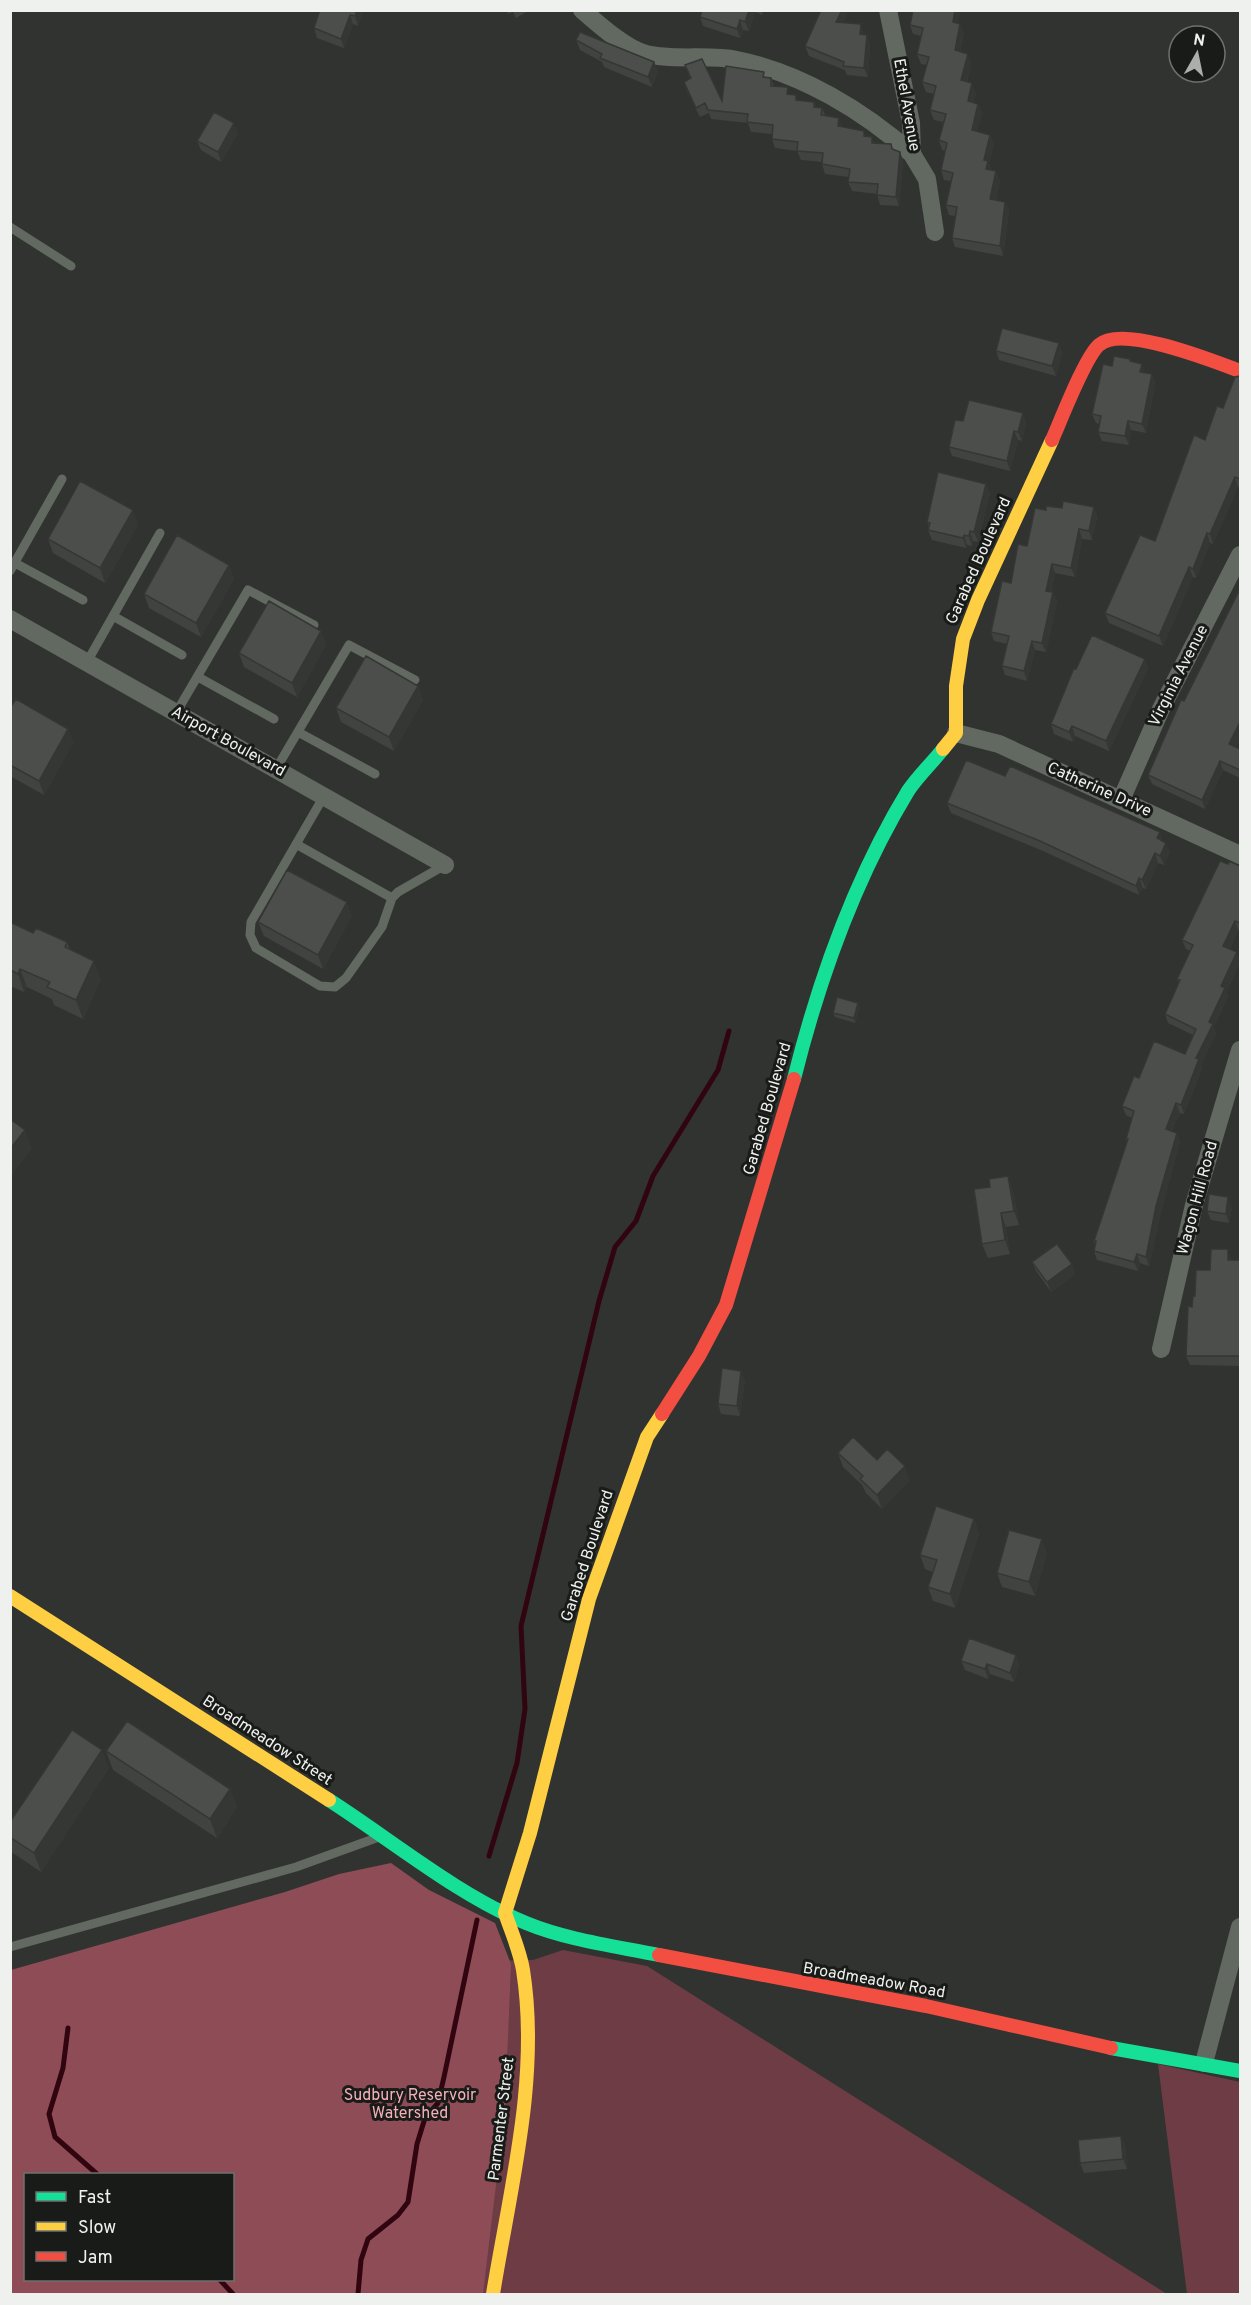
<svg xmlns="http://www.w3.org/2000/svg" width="1251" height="2305" font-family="Overpass,sans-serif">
	<rect width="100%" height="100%" fill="#313330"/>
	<!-- green -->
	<path fill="#6e3c44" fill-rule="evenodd" d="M563,1950l84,16 520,328h-1156v-322l522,-12zM26,2174h206v106h-206z
		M1158,2064l82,18v212h-53z"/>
	<!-- forest -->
	<path fill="#8e4c57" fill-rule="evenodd" d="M391,1863l38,27 66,33 16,41 -6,145 -22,185h-472v-324l274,-78 54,-18zM26,2174h206v106h-206z"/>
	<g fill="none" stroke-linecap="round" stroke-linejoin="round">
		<!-- stream -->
		<path stroke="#310510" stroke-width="5" d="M489,1856l28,-93 8,-54 -4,-83 78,-325 16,-54 21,-26 17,-45 65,-106 11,-39
			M68,2028l-5,40 -14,46 6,23 42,37
			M220,2280l13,14
			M358,2294l3,-34 7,-21 30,-24 10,-13 9,-58 8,-26 13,-15 6,-26 33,-157"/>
		<!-- lane -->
		<path stroke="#626961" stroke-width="9" d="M10,227l61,39
			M15,563l68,37
			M10,571l52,-92
			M113,616l69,39
			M87,662l73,-129
			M198,677l76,42
			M176,713l72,-123 66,35
			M298,732l77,42
			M276,769l73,-124 66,35
			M324,796l-73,126 -1,13 6,13 64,38 15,1 11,-9 36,-51 10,-29 6,-6 47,-27
			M296,844l96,54
			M10,1947l286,-80 83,-30"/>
		<!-- street -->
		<path stroke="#626961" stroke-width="18" d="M582,10c16,14 44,39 64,44 29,7 62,0 91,6 64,13 127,51 175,94
			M888,10l23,113 1,31 15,25 8,53
			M10,619l435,246
			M956,733l43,11 241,111
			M1121,800l40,-91 79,-154
			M1161,1349l33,-144 46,-155
			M1204,2063l36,-136"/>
		<!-- fast -->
		<path stroke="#16e098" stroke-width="14" d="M794,1079c25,-100 60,-199 114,-288 10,-15 24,-28 35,-42
			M329,1800c61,39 130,96 197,123 41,17 89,23 133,32
			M1111,2048l129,23"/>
		<!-- slow -->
		<path stroke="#ffcf43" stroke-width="14" d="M943,749l13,-16v-47l7,-47 15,-39 74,-160
			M10,1596l319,204
			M505,1913l25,-80 59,-234 58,-162 15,-23
			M493,2294c17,-105 47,-217 30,-324 -3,-19 -12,-39 -18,-57"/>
		<!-- jam -->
		<path stroke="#f24e42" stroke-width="14" d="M1052,440c9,-20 33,-83 47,-95 23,-21 114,16 141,26
			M662,1414l37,-58 27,-51 68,-226
			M659,1955l267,51 185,42"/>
	</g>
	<!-- wall -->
	<path fill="#414341" d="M320,10h43l-5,16 -5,-2 -9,24 -27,-10 -3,-10z
		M506,10h24l-14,8 -3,-6 -5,2z
		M702,10h61l-1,5 -7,-3 -6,19 -6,-1 -3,8 -37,-12 -3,-9z
		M844,23l20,11 3,1 3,9 -2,33 -21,-2 -2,-5 -36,-14 -4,-10z
		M958,24l6,9 -4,19 11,11 -4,19 9,11 -3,10 5,1 4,9 -5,18 13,4 4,9 -5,19 2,7 9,11 -4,19 9,2 4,9 -6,45 -48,-9 -3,-9 3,-22 -6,-1 -3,-10 5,-24 -7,-1 -3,-10 5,-19 -4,-1 -3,-10 4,-18 -9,-2 -4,-10 4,-16 -8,-2 -4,-10 5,-17 -6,-1 -4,-10 4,-18 -8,-2 -3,-9z
		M576,40l78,22 4,9 -6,16 -48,-20 -2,-5 -22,-12z
		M685,65l37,36 44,-24 5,1 3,8 17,9 7,5 16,2 2,5 6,1 3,7 14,3 3,9 24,9 9,7 16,1 2,5 7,3 3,9 -4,45 -19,-1 -3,-11 -25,-3 -4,-9 1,-5 -24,-3 -3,-10v-2l-21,-2 -4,-9 -22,-3 -3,-9v-5l-21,-2 -3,-9 -37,-4 -2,-6 -9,4 -13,-26 -3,-9 6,-3z
		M238,133l-17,29 -20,-12 -4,-9z
		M996,351l66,1 -6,24 -57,-16z
		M1131,362l14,11 7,1 3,9 -9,50 -15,-3 -2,15 -27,-4 -4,-9 2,-8 -4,-1 -4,-9 20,-48z
		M1240,376v112l-2,-1 -25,57 -3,-1 -14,35 -3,-1 -30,69 -54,-23 -4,-10 50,-72 50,-101z
		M963,421l63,1 -4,19 -4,-1 -8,31 -58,-15 -3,-9z
		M986,484l4,9 -12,49 -5,-1 -1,5 -5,-1 -1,3 -34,-8 -4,-10 1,-3 -2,-5z
		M1094,507l3,10 -5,23 -10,-1 -7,38 -20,-4 -4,19h2l4,10 -11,50 -11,-2 -8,31 -22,-6 -3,-9 5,-22 -13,-3 -3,-9 20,-49 16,-37 19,-36 16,-2z
		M138,525l-33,58 -52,-30 -5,-14z
		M229,565l5,14 -33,58 -52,-29 -5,-14z
		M1240,589v149l-4,9 4,2v29l-17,-8 -18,39 -53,-25 -4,-9 36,-74z
		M321,631l5,14 -29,52 -53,-30 -5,-14z
		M1145,659l3,10 -39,82 -34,-15 -2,6 -19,-8 -3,-10 25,-55z
		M418,686l5,14 -29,51 -53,-29 -5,-14z
		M10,708l58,21 5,14 -29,52 -34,-19z
		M947,803l216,38 7,11 -6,13 -6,-2 -12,26 -3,-1 -4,7 -96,-44 -92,-38z
		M1228,864l12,2v65l-2,-1 -8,19 7,3 3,10 -14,31 2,4 -14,30 2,7 -15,31 1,4 -18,45 -4,-1 -8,18 5,2 3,9 -20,74 -11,50 -9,-3 -2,8 -41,-11 -3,-9 1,-6 -1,-4 33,-99 -1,-3 6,-21 -6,-3 -4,-9 17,-28 46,-24 8,-19 -25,-12 -3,-9 14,-30 -2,-5 13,-28 -4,-2 -4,-9z
		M352,916l-29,53 -59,-33 -6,-14z
		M10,922l23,11 34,9 3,7 31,30 -18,40 -29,-14 -2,-6 -25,-12 -3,5 -14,-6z
		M860,1007l-5,16 -20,-6 -2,-4z
		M1013,1190l6,35 -13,2 4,27 -22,4 -6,-14z
		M1232,1207l-3,16 -18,-3 -4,-9z
		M1231,1259v1h9v106l-50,-1 -4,-9 6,-49 3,-11 15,-26z
		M1032,1262l40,2 3,10 -24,18 -15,-21z
		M745,1380l-5,36 -19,-2 -3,-10z
		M838,1453l39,7 33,20 -28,29 -16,-16 -4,-8 -19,-18z
		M974,1519l5,15 -24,74 -22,-7 -5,-14 5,-15 -8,-3 -5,-14z
		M1047,1553l-12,43 -33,-9 -5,-14z
		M1016,1655l3,10 -5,17 -24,-8 -2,5 -23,-9 -4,-9z
		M106,1751l124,38 7,18 -20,31 -104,-68z
		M109,1768l-68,104 -31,-21v-29z
		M1125,2145l2,24 -43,4 -4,-10z"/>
	<!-- shaded-wall -->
	<path fill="#353735" d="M357,10h6l1,2 -6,14 -3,-10z
		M749,10h5l1,2 -6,19 -4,-9z
		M842,10h7l-9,22 -4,-10z
		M955,10h6l-5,22 -3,-10z
		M350,15l3,9 -9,24 -3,-9z
		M740,20l3,10 -3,8 -3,-9z
		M861,24l3,10v10l-4,-10z
		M960,24l4,9 -6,27 -3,-10z
		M867,35l3,9 -2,33 -4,-9z
		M968,54l3,9 -6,27 -4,-10z
		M654,62l4,9 -6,16 -4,-10z
		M972,83l4,10 -5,18 -3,-10z
		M978,104l4,9 -7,27 -3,-10z
		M839,118l4,9 -5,-1z
		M234,123l4,10 -17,29 -3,-10z
		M990,135l4,9 -5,19 2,7 -2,8 -5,-18z
		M900,152l3,9 -4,45 -3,-9z
		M996,171l4,10 -6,27 -4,-9z
		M1005,202l4,9 -6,45 -3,-10z
		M1059,343l3,9 -6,24 -4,-10z
		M1142,364l3,9 -5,-1z
		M1152,374l3,9 -9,50 -4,-9z
		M1023,413l3,9 -4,19 -4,-9z
		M1128,421l3,9 -2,15 -4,-9z
		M1014,431l4,9 -8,31 -3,-10z
		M1235,477l3,10 -25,57 -3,-10z
		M986,484l4,9 -12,49 -4,-10z
		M1094,507l3,10 -5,23 -3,-9z
		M133,510l5,15 -33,58 -5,-15z
		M1079,529l3,10 -7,38 -4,-9z
		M970,531l3,10 -1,5 -3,-10z
		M1207,533l3,10 -14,35 -3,-9z
		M964,535l3,10 -1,3 -3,-10z
		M1052,564l3,9 -6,27 -3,-9z
		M229,565l5,14 -33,58 -5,-14z
		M1189,567l4,10 -30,69 -4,-10z
		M1053,592l4,10 -11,50 -4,-9z
		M321,631l5,14 -29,52 -5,-14z
		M1032,641l3,9 -8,31 -3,-10z
		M1145,659l3,10 -39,82 -3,-10z
		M418,686l5,14 -29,51 -5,-14z
		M1240,722v16l-7,16 -4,-10z
		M1072,726l3,10 -2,6 -4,-10z
		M68,729l5,14 -29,52 -5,-14z
		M1220,761l3,9 -18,39 -3,-9z
		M1160,832l3,10 -6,-4z
		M1166,843l4,9 -6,13 -4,-9z
		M1155,853l3,10 -12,26 -4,-9z
		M1139,878l4,10 -4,7 -3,-9z
		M347,902l5,14 -29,53 -5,-14z
		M1235,921l3,9 -11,25 -4,-9z
		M1237,952l3,10 -14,31 2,4 -14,30 2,7 -15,31 1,4 -18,45 -3,-9 40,-119z
		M94,961l7,18 -18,40 -7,-19z
		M20,969l7,18 -3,5 -6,-18z
		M858,1003l2,4 -5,16 -1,-5z
		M1176,1103l4,10 -11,26 -3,-10z
		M25,1130l7,18 -20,27 -2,-4v-22z
		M1177,1133l3,9 -20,74 -11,50 -3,-9 10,-51z
		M1008,1176l5,14 6,35 -5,-14z
		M1228,1197l4,10 -3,16 -3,-9z
		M1001,1213l5,14 4,27 -5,-14z
		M1228,1249l3,10v10l-3,-9z
		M1137,1254l3,9 -2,8 -4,-9z
		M1072,1264l3,10 -24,18 -4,-10z
		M741,1371l4,9 -5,36 -3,-10z
		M905,1466l5,14 -28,29 -5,-14z
		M974,1519l5,15 -24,74 -5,-14z
		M1042,1539l5,14 -12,43 -6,-14z
		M1016,1655l3,10 -5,17 -4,-9z
		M987,1664l3,10 -2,5 -3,-10z
		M102,1750l7,18 -68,104 -7,-19z
		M230,1789l7,18 -20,31 -7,-19z
		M1121,2136l4,9 2,24 -4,-10z"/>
	<!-- building -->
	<path fill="#4c4e4c" stroke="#353735" stroke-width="1.5" d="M320,10h37l-2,6 -5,-1 -9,24 -27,-11z
		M702,10h47l-4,12 -5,-2 -3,9 -37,-12z
		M821,10h21l-6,12 25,2 -1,10 7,1 -3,33 -21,-2 1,-4 -39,-16z
		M913,10h42l-2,12 7,2 -5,26 13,4 -7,26 11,3 -4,18 10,3 -6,26 18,5 -6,25 4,1 -2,8 10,2 -6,28 15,3 -5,44 -48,-8 5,-31 -11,-2 7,-32 -12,-3 6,-27 -8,-3 7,-26 -16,-4 6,-24 -14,-4 7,-25 -12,-3 6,-26 -13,-3z
		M580,32l74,30 -6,15 -48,-19 2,-4 -26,-14z
		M702,59l20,42 4,-35 38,6 -1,5 8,1v8l17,1 -1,7 9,1v5l18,2v5l8,1 -1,7 18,3 -1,8 26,5v5l8,1v6l19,1 1,5 8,3 -4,45 -19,-2 1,-11 -30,-2 2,-13 -28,-5 1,-11 -26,-2 1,-9 -26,-3 1,-14 -26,-3 1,-8 -40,-4 -3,-7 -9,5 -12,-26 7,-4 -6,-13z
		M214,112l20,11 -16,29 -21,-11z
		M1002,328l57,15 -7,23 -56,-15z
		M1114,356l16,3v2l12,3 -2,8 12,2 -10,50 -14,-3 -3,15 -27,-4 3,-16 -9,-2 11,-50 9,2z
		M1240,376v103l-5,-2 -25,57 -3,-1 -14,36 -4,-2 -30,69 -54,-23 35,-78 15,6 39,-106 11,5 12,-34 6,2 12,-31z
		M969,400l54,13 -5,19 -4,-1 -7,30 -58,-14 6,-27 8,1z
		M938,472l48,12 -12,48 -4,-1 -1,5 -5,-1 -1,3 -35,-8 2,-7 -3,-1z
		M80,481l53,29 -33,58 -52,-29z
		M1063,501l31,6 -5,24 -10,-2 -8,39 -19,-4 -6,27 7,1 -11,51 -10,-2 -8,30 -22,-5 7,-30 -18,-4 11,-51 9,2 7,-39 9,2 8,-38 11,2v-4l16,2z
		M177,535l52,30 -33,58 -52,-29z
		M1240,589v133l-11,22 11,5v21l-20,-9 -18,39 -54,-25 33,-75 3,1z
		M269,601l52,30 -29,52 -53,-30z
		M1092,635l53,24 -39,82 -34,-15 -3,6 -18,-8 23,-56 2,1z
		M366,656l52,30 -29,51 -53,-29z
		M16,699l52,30 -29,52 -29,-16v-57z
		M966,760l39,16 5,-10 150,66 -3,6 9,5 -6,13 -5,-3 -13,27 -3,-2 -3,8 -96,-45 -93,-38z
		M1220,861l8,3 1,-3 11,5v57l-5,-2 -12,25 14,6 -16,34 4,2 -16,34 4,2 -17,34 3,1 -18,46 -5,-2 -10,26 11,4 -21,73 -10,51 -9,-3 -3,8 -40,-11 2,-10h-2l34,-102h-2l8,-28 -12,-5 12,-30 5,2 15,-37 31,13 11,-25 -31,-15 15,-34 -3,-1 16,-34 -11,-5z
		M287,870l60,32 -29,53 -60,-33z
		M10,922l23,11 3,-5 31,14 -2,5 29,14 -18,39 -29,-13 3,-5 -30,-13 -2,5 -8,-4z
		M837,997l21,6 -4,15 -21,-5z
		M10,1119l15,11 -15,19z
		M1008,1176l6,35 -13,2 4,27 -23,4 -8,-55 16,-2 -1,-8z
		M1209,1194l19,3 -2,17 -19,-3z
		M1057,1244l15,20 -25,18 -15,-20z
		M1211,1249h17v11h12v96h-54l2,-50 4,1 1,-11h2l1,-26h14z
		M722,1368l19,3 -4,35 -19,-2z
		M853,1437l24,23 10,-11 18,17 -28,29 -17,-16 3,-3 -25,-23z
		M936,1506l38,13 -24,75 -22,-7 9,-27 -17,-5z
		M1009,1530l33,9 -13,43 -32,-9z
		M969,1638l47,17 -6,18 -23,-9 -2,5 -24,-8z
		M127,1721l103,68 -20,30 -104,-68z
		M72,1730l30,20 -68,103 -24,-16v-15z
		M1121,2136l2,23 -43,4 -2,-23z"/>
	<g text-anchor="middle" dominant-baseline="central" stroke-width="6" stroke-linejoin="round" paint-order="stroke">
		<!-- street labels -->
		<g font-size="16" fill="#eef1ee" stroke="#191b19">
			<text transform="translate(906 105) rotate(80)">Ethel Avenue</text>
			<text transform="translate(979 561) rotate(-66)">Garabed Boulevard</text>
			<text transform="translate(1179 676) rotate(-63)">Virginia Avenue</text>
			<text transform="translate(228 742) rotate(29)">Airport Boulevard</text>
			<text transform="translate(1099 790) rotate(24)">Catherine Drive</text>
			<text transform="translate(768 1109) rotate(-74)">Garabed Boulevard</text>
			<text transform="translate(1198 1198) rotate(-75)">Wagon Hill Road</text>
			<text transform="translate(588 1556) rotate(-72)">Garabed Boulevard</text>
			<text transform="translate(267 1741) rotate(33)">Broadmeadow Street</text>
			<text transform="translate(874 1981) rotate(10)">Broadmeadow Road</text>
			<text transform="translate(502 2119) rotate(-83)">Parmenter Street</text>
		</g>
		<!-- park labels -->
		<g font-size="16" fill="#f3b0b9" stroke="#191b19">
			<text x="410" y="2096">Sudbury Reservoir<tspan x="410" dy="18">Watershed</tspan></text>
		</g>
	</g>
	<!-- border -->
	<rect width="1251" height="2305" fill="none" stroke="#eef1ee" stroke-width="24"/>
	<!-- legend -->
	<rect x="24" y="2173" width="210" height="108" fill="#191b19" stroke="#6e716e" stroke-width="1.5"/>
	<rect x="36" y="2192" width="30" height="9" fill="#16e098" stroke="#6e716e" stroke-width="1.5"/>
	<text x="78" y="2203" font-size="18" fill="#eef1ee">Fast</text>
	<rect x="36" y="2222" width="30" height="9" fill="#ffcf43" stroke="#6e716e" stroke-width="1.5"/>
	<text x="78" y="2233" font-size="18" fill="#eef1ee">Slow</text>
	<rect x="36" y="2252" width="30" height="9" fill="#f24e42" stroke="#6e716e" stroke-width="1.5"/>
	<text x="78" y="2263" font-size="18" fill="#eef1ee">Jam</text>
	<!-- north arrow -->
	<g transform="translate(1197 54) rotate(9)"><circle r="28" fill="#191b19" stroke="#6e716e" stroke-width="1.5"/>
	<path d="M0-4.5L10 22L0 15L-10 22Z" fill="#acaeac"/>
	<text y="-9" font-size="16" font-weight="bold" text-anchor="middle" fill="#eef1ee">N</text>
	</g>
</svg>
